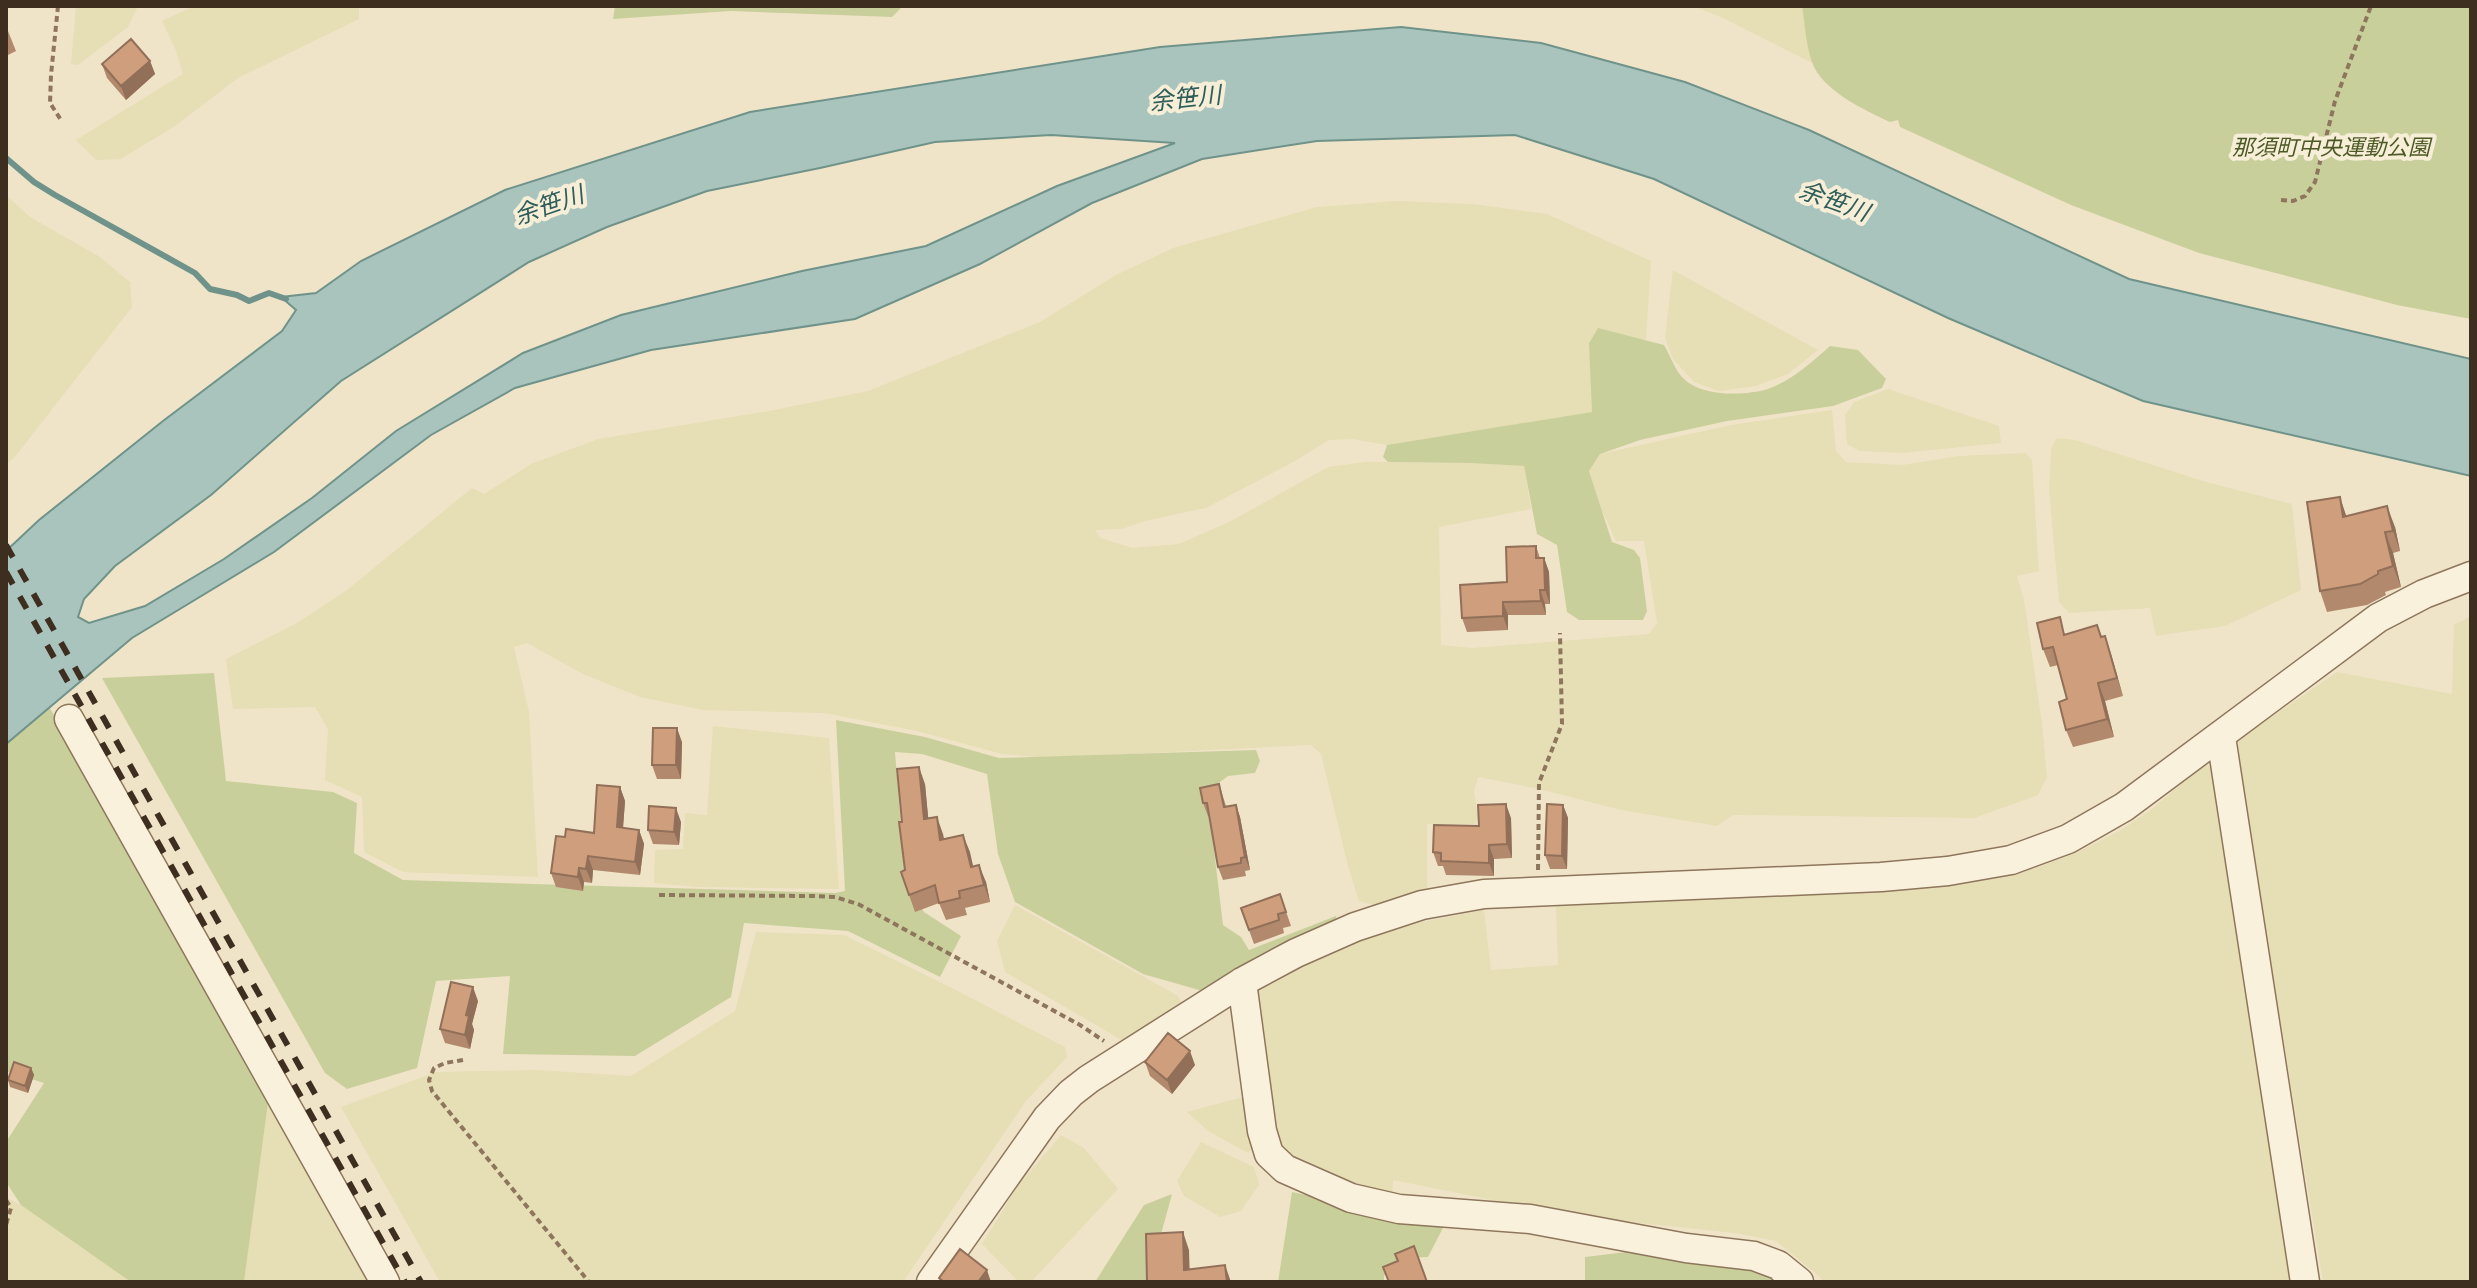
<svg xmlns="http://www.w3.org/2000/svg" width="2477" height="1288" font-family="Literata,'Noto Sans JP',serif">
	<rect width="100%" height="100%" fill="#f0e4c8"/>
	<!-- farmland -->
	<path fill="#e6deb5" d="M76,6h62l-10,21 -50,38 -7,-1z
		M194,6h165v13l-121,59 -63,48 -54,33 -25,1 -20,-20 107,-66 -7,-23 -14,-30z
		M1693,6h109l10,57 -89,-45z
		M6,195l24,22 70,40 30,25 2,25 -118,151 -8,6z
		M1397,201l76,3 74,10 104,47 -5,79 -49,-10 -8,12 4,70 -206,33 -35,-6 -23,1 -34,21 -89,47 -61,13 -23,8 -27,1 6,8 31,10 47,-4 52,-23 97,-54 37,-5 105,1 54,3 7,43 -92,18 2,118 32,3 176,-14 8,-11 -13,-82h-28l-15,-33 -12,-37 11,-17 131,-29 101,-15 4,41 10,11 56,3 57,-9 67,-3 6,7 7,111 -22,5 7,24 18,123 5,54 -9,18 -64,23 -241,-3 -16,11 -96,-16 -86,-22 -57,-11 -4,14 4,26 -3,7h-48v68l-53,13 -15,-4 -11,-35 -27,-112 -10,-9 -261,13 -48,-4 -85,-23 -93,-18 -121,-3 -63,-13 -57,-23 -56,-31 -13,4 15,65 9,165 -135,-5 -39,-20 -2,-55 -37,-17 3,-51 -13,-22 -82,2 -7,-50 71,-36 50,-33 125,-102 12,6 47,-30 67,-25 171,-28 99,-20 172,-69 76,-47 57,-27 144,-41z
		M1673,270l145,80 -30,24 -32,12 -37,5 -25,-9 -21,-23 -8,-21z
		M1888,389l111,37 2,17 -99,10 -43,-2 -12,-7 -2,-29 9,-13z
		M2057,438l18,2 131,42 86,22 9,86 -76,36 -69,10 -6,-28 -81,5 -10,-11 -10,-113 2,-40z
		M2471,616v666h-148l-88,-540 102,-70 115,22 2,-69z
		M713,726l116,12 10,151 -141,-2 -44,-4 1,-33 28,-1 2,-36 22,2z
		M2213,765l84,517h-474l-3,-5 -44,-36 -41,-8 -126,-13 -92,-15 -124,-25 -1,18 -35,-7 -78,-40 -26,-160 75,-39 79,-27 77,-15 7,60 67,-5 -2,-60 350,-15 86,-12 44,-10 42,-16 43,-22 31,-21 48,-41z
		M1015,905l163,91 5,11 -58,35 -120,-70 -8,-31z
		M756,932l88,3 110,54 111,58 2,10 -41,44 -123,181h-463l-99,-175 95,-35 101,-2 94,6 104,-65z
		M269,1095l105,187h-130z
		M1247,1096l7,52 -6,5 -40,-22 -21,-19z
		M1061,1135l23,13 34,41 -87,93h-12l-37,-38 35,-57z
		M1201,1142l53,25 5,18 -18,26 -21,6 -36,-21 -7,-15z
		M6,1197l15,8 110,77h-125z"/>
	<!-- green -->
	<path fill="#c9cf9b" d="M615,6h288l-11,11 -161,-6 -118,8z
		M1802,6h669v313l-74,-14 -198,-52 -128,-48 -171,-78 -2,-7 -8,2c-25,-12 -68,-31 -78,-60 -6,-17 -7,-38 -10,-56z
		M1598,328l66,17c6,10 11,25 19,33 18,19 61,18 85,11 23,-8 44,-27 62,-43l28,4 28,29 -4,9 -49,18 -106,15 -87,19 -40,14 -11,17 23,71 22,8 6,8 7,53 -4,9h-64l-12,-8 -10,-67 -20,-11 -13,-68 -54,-3 -82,-1 -5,-5 4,-12 205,-33 -3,-69z
		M214,673l12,108 107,11 24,11 -3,50 49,27 432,13 10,-2 -9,-171 89,17 74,21 257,-8 4,11 -5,12 -27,3 -21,16 16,133 18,12 8,13 87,-34 2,11 -132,65 -63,-18 -128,-72 -17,-48 -11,-80 -65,-20 -27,-2 10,124 19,36 37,24 -21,41 -92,-46 -104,-8 -13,74 -96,59 -132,-2 7,-78 -74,5 -19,87 -70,21 -22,-16 -223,-395z
		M49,707l24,39 196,349 -25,187h-113l-110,-77 -15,-23v-40l38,-59 -38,-12v-327z
		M1292,1192l153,32 -17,33 -30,1 -14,18v6h-106z
		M1172,1194l-24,88h-53l49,-77z
		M1659,1248l80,13 46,21h-200v-25z"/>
	<!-- water -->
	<path fill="#a9c4bc" stroke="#6f938a" stroke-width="2" fill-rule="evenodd" d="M1401,27l140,16 144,39 124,48 320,149 342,80v117l-328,-75 -195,-83 -294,-139 -139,-44 -198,6 -115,18 -110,44 -112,61 -125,55 -204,31 -136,38 -84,47 -157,117 -142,86 -126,106v-193l33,-31 124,-99 119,-90 14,-21 -15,-13 35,-4 45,-32 144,-71 245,-78 410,-65zM1051,135l124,8 -118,43 -131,60 -124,25 -181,44 -98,38 -127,78 -84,67 -88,61 -79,47 -56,17 -11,-6 6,-18 31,-33 96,-71 130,-114 188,-119 78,-35 100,-36 113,-23 115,-26z"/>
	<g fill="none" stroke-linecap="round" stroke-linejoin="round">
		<!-- stream -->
		<path stroke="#6f938a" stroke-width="6" d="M6,158l28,24 21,13 140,78 15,16 27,6 12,6 20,-8 17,6"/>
		<!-- minor casing -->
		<g stroke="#8d765c" stroke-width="31">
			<path id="minor" d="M69,719l316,563
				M2221,737l84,545
				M1242,982l20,149 7,23 16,15 66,29 48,11 131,10 156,29 68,8 24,9 21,17
				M931,1282l116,-164 24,-25 18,-14 153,-97 54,-29 59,-26 67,-22 62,-11 397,-17 67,-6 63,-11 57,-21 56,-32 254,-189 46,-24 47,-18"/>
		</g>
		<!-- path -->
		<path stroke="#8d765c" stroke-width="4" stroke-dasharray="6 4" stroke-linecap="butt" d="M58,6l-7,69 -1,28 11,17
			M2281,200l12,1 12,-5 10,-14 20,-81 36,-95
			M1538,870l1,-87 23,-59 -2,-91
			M659,895l155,1 21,1 23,7 222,121 24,16
			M463,1060l-18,3 -11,5 -5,12 3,11 157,191
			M6,1200l5,8 -5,17"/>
		<!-- minor -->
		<use href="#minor" stroke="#faf1dc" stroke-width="28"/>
		<!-- rail -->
		<path stroke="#3d2e20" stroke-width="6" stroke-dasharray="14 14" stroke-linecap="butt" d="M6,545l415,737
			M6,572l399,710"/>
	</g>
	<!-- wall -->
	<path fill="#b2896c" d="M6,26l10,25 -10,5z
		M150,61l5,13 -29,26 -19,-22 -5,-14z
		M2347,516l48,11 5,24 -7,2 8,34 -16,5 1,3 -19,10 -40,7 -7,-21z
		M1536,546l4,12h4l5,14 1,32h-5l1,11h-38v15l-41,2 -5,-14 45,-36z
		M2097,625l5,12 3,-1 18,60 -18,5 9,36 -41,10 -7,-17 1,-31 -9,-34 -8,2 -7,-18 23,-15z
		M682,742l-1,37h-24l-5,-14z
		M925,784l3,34 15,16 1,5 19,-4 10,31 13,16 4,20 -25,6 2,7 -21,5 -7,-17 -24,9 -14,-40 4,-2 -3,-48z
		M1219,784l7,22 10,-1 4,12 10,53 -5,1 1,5 -23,4 -5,-13 -9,-51h-1l-5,-13z
		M620,787l5,14 -2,27 16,2 5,14 -4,31 -47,-5 -1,13 -8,-1 -1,9 -27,-4 -5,-14 43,-40z
		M1563,805l5,13 -1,51h-17l-5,-14z
		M1511,818l1,40 -18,1v17l-48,-1 -3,-9h-5l-5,-14 46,-26z
		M681,822l-2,23 -26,-1 -5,-14z
		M1280,894l11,32 -8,2 1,5 -30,11 -13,-36z
		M478,1001l-6,23 2,6 -4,19 -25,-6 -5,-14z
		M1145,1062l50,3 -23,29 -22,-18z
		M31,1068l3,7 -6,18 -18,-6 -2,-7z"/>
	<!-- shaded-wall -->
	<path fill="#916f58" d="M150,61l5,13 -29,26 -5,-14z
		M2340,497l7,21 -4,-1z
		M2387,506l8,21 5,24 -7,-20z
		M2385,532l8,21 8,34 -8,-21z
		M1544,558l5,14 1,32 -5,-14z
		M1540,590l5,14 1,11 -5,-14z
		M1503,602l5,13v15l-5,-14z
		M2105,636l6,18 12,42 -6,-18z
		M2098,683l7,18 9,36 -7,-18z
		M677,728l5,14 -1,37 -5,-14z
		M919,767l6,17 5,52 -6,-17z
		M620,787l5,14 -3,40 -5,-14z
		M1506,804l5,14 1,40 -5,-14z
		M1236,805l4,12 10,53 -5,-13z
		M1563,805l5,13 -1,51 -5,-13z
		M676,808l5,14 -2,23 -5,-13z
		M937,817l6,17 3,23 -6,-17z
		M639,830l5,14 -4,31 -5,-13z
		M963,835l7,17 7,32 -6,-17z
		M1489,845l5,14v17l-5,-13z
		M588,856l5,14 -1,13 -6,-14z
		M979,865l7,17 4,20 -6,-17z
		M579,868l5,14 -1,9 -5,-14z
		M473,987l5,14 -6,23 2,6 -4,19 -5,-14 1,-20z
		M1190,1051l5,14 -23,29 -5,-14z
		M31,1068l3,7 -6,18 -3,-7z
		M1183,1232l6,18 1,32 -6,-12z
		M1225,1265l6,17h-4z
		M987,1270l4,12h-13z"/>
	<!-- building -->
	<path fill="#cf9f7d" stroke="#916f58" stroke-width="2" d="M131,39l19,22 -29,25 -19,-22z
		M2340,497l3,20 44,-11 6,25 -8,1 8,34 -15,5v3l-18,10 -40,7 -13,-89z
		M1536,546v12h8l1,32h-5l1,11 -38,1v14l-41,2 -2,-33 47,-3 -1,-35z
		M2060,617l4,18 33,-10 4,12 4,-1 12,42 -19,5 9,36 -41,11 -7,-28 8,-3 -14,-52 -10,2 -6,-26z
		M653,728h24l-1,37h-24z
		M919,767l5,52 13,-2 3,23 23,-5 8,32 8,-2 5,20 -25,6 1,7 -21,5 -4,-18 -26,10 -8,-23 4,-2 -6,-48h3l-5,-53z
		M1219,784l5,23 12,-2 9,52 -4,1v5l-23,4 -11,-64h-4l-3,-15z
		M597,785l23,2 -3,40 22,3 -4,32 -47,-6 -2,13 -7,-1 -1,9 -27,-4 5,-37 9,1 1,-8 28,4z
		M1506,804l1,40 -18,1v18l-48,-2v-8l-8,-1 1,-27 45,1 -1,-21z
		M1547,804l16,1 -1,51 -17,-1z
		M649,806l27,2 -2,24 -26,-2z
		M1280,894l6,18 -8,2 1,6 -30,10 -8,-22z
		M451,982l22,5 -7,28 3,1 -4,19 -25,-6z
		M1168,1033l22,18 -23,29 -22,-18z
		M14,1062l17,6 -6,18 -17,-6z
		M1183,1232l1,38 41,-5 2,17h-80l-1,-48z
		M1414,1246l13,36h-38l-6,-15 15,-6 -3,-7z
		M960,1249l27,21 -9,12h-34l-5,-4z"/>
	<g text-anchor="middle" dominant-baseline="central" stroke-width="8" stroke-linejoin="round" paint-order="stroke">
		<!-- park labels -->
		<g font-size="22" font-style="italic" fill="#4d5a26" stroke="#f7eed8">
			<text x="2331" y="145">那須町中央運動公園</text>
		</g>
		<!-- water labels -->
		<g font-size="24" font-style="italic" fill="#2f5d5a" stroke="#f7eed8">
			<text transform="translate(1185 96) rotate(-6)">余笹川</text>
			<text transform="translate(1835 199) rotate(20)">余笹川</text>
			<text transform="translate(548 203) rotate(-19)">余笹川</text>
		</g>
	</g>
	<!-- border -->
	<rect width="2477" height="1288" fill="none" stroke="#3d2e20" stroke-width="16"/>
</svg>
